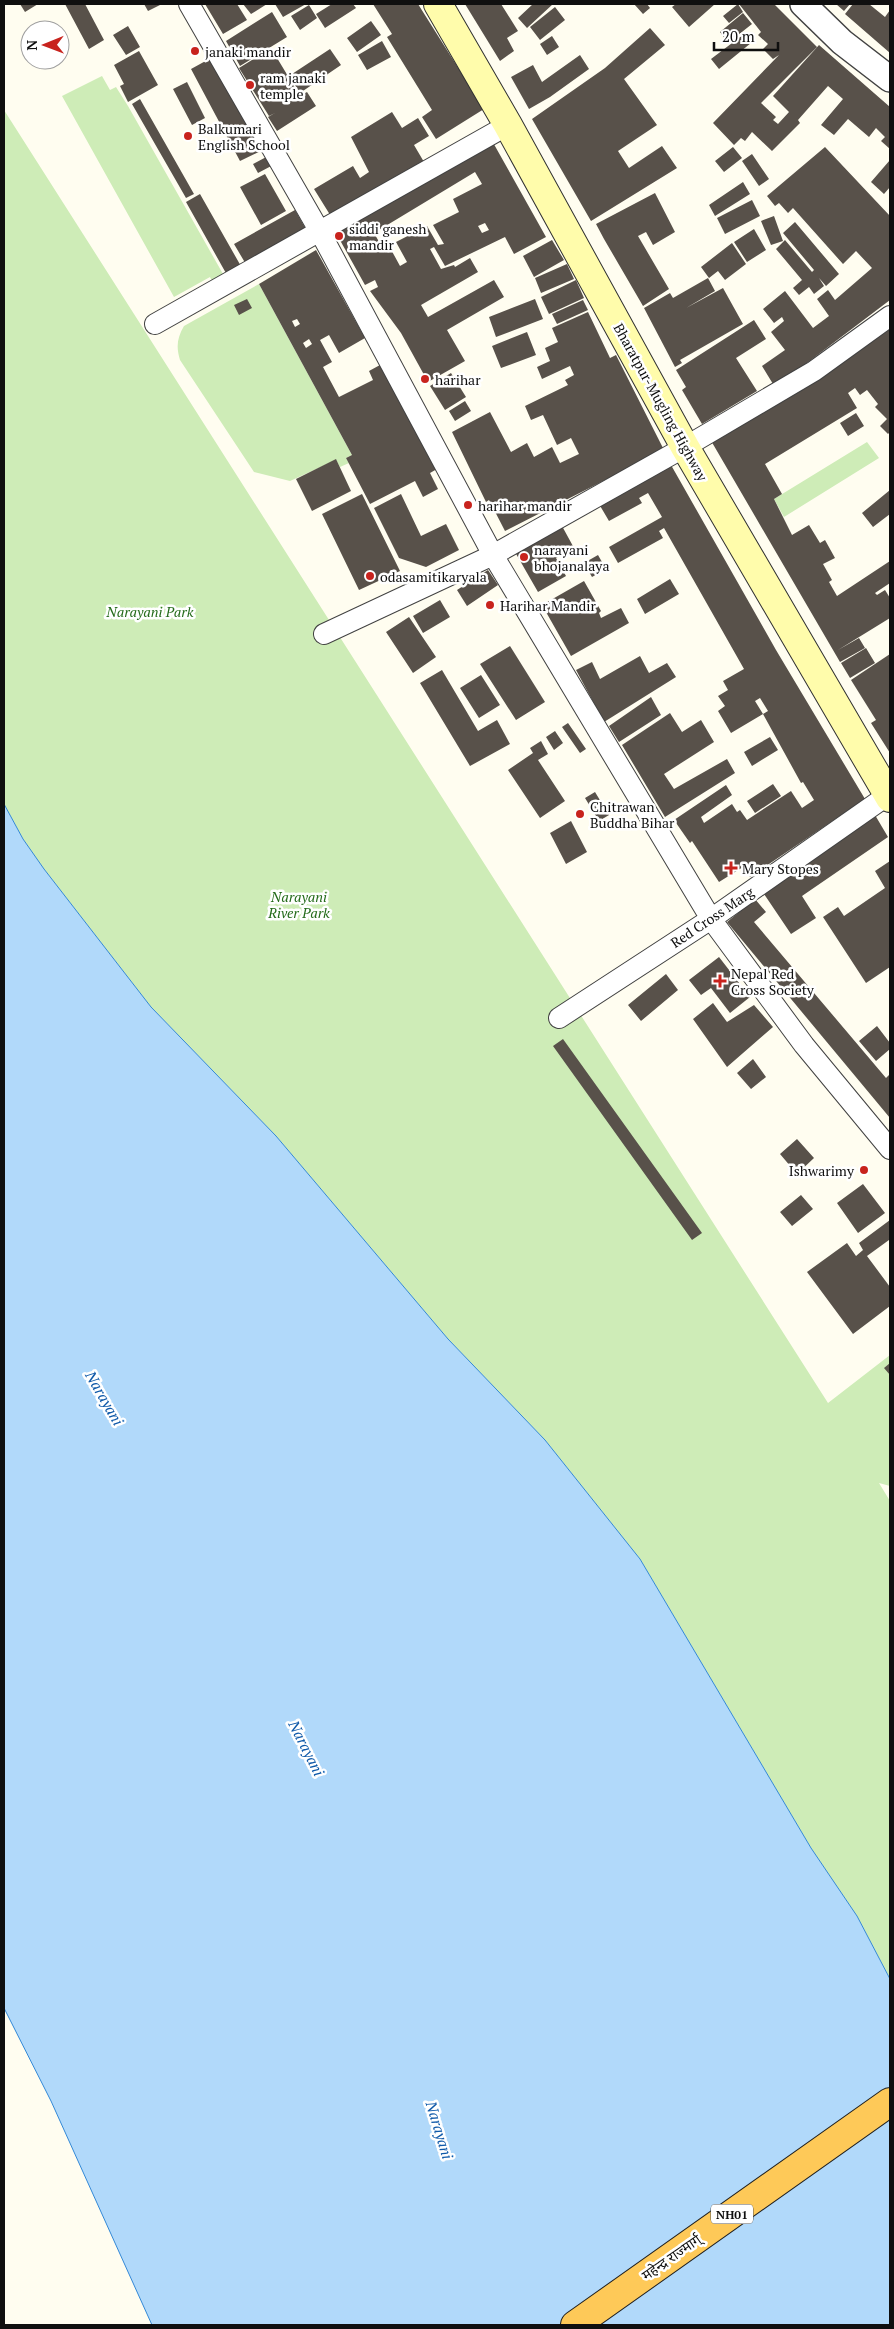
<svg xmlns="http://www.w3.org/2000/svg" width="894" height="2329" font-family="'PT Serif','Noto Sans Devanagari',serif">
	<rect width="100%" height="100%" fill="#fffdf0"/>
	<!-- green -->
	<path fill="#ceecb7" d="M102,76l8,14 6,-3 12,19 95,168 -11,7 -2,-4 -36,20 -112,-201z
		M4,110l824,1293 62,-48v131l-11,-3 11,18v478l-33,-63 -46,-68 -171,-289 -95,-119 -97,-101 -172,-203 -125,-129 -107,-138 -21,-30 -19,-35z
		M259,284l93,171 -6,3 3,5 -9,4 -4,-7 -46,21 -36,-9 -74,-112c-4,-13 -3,-22 4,-34z
		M867,442l12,16 -95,59 -10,-18z"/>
	<!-- water -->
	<path fill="#b1d9fa" stroke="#3388d6" d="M4,804l19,35 21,30 107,138 125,129 172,203 97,101 95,119 171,289 46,68 33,63v346h-738l-101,-224 -47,-93z"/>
	<!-- building -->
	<path fill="#58514a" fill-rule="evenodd" d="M20,4h18l-13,8z
		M65,4h20l19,36 -15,9z
		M144,4h18l-14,7z
		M205,4h32l10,16 -24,14z
		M243,4h24l-16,10z
		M275,4h31l-23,13z
		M332,4h21l3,4 -31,20 -9,-14z
		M373,4h45l66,105 -48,30 -14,-22 10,-7 -45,-73 5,-3z
		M465,4h36l17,27 -11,7 7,13 -14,10z
		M533,4h20l-26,24 -9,-10z
		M634,4h13l3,4 -7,6z
		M676,4h39l-26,23 -17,-20z
		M738,4l5,8 -14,11 -6,-7z
		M739,4h35l43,43 -56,56 15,14 -3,3 5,4 11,-12 -16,-16 46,-51 71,62v42l-9,-8 4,-4 -9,-9 -7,9 -21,-18 -14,16 -13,-10 22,-26 -15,-13 -30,34 2,3 -28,28 -20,-19 -7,9 -4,-3 -7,7 -21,-22 66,-68 -6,4 -10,-10 5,-5 -10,-9 3,-3z
		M836,4h14l-6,7z
		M853,4h16l16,13 5,-7v43l-45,-39z
		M309,5l8,13 -17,12 -9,-14z
		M555,7l10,13 -25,20 -10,-13z
		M272,12l15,25 -47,29 -14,-25z
		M743,13l9,11 -24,19 -8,-11z
		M371,21l10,14 -24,17 -10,-14z
		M128,26l12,21 -14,8 -13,-20z
		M650,28l15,17 -41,34 33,46 -39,26 11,17 33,-22 15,22 -86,53 -59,-102 73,-51z
		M744,34l7,9 -32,26 -8,-10z
		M552,36l7,11 -12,8 -7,-11z
		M382,41l9,16 -24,13 -9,-15z
		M271,48l29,48 7,-4 9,14 -39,25 -9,-14 7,-4 -6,3 -30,-48z
		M330,49l11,16 -41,28 -11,-17z
		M139,51l19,34 -30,17 -8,-16 4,-2 -10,-19z
		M580,55l9,14 -39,28 -21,12 -18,-32 22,-12 9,17z
		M211,58l52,92 -23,11 -49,-92z
		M187,82l18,36 -13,7 -19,-36z
		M140,99l54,95 -8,4 -54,-94z
		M392,112l10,16 16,-10 11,18 -15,9 10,17 -92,56 -18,-29 39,-23 7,12 9,-6 -18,-35z
		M491,139l55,98 -32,17 -9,-17 -60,29 -11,-19 -4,2 11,20 13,-4 1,2 15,-9 8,14 -57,33 7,12 66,-37 10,17 -57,33 18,31 -37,21 -27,-49 -31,-42 8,-4 -3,-7 -10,5 -29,-52zM475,172l7,12 -29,15 6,13 -26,13 11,19 -6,1 -11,-19 -31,16 11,20 -7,4 -12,-22 -6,3 -8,-14zM485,223l4,7 -7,3 -4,-7z
		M733,147l9,11 -18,14 -9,-11z
		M825,147l65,69v84l-91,69 -26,15 -11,-18 23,-16 -14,-18 13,-11 -2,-4 -8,6 -11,-14 22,-18 28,37 16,-12 -12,-17 11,-9 7,10 37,-32 -16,-17 -13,13 -50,-56 -5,5 -9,-10 -4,3 -8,-10z
		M752,154l17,25 -10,7 -17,-25z
		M270,155l5,9 -17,9 -5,-9z
		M890,160v27l-6,7 -13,-12z
		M265,174l21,37 -25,14 -21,-38z
		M743,182l7,12 -35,22 -6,-11z
		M655,193l20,39 -22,13 -7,-13 -8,4 31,53 -26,17 -39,-67 17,-9 -17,9 -8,-15z
		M200,194l42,74 -15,7 -41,-73z
		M752,200l8,16 -35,18 -8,-16z
		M295,210l12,21 -60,35 -13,-22z
		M774,216l9,25 -12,4 -10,-24z
		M795,222l44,52 -13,12 -7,-8 5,8 -10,8 -5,-7 -10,8 -6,-7 9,-8 -26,-31 9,-9 27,32 2,-2 -31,-37z
		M754,229l12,21 -19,12 -13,-20z
		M552,240l12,20 -30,17 -11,-21z
		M732,243l14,21 -21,16 -7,-9 -9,7 -8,-11z
		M316,250l49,88 -26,15 -10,-18 -9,5 12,22 -9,5 16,30 34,-17 -4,-9 11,-6 57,104 -7,4 8,16 -15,8 -8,-16 -45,23 -24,-46 6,-3 -93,-171zM297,319l3,5 -5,3 -3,-6zM309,339l3,5 -6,4 -3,-5z
		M567,264l7,15 -33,14 -6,-15z
		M708,278l7,13 -29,17 37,-20 20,36 -63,36 2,3 -7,4 -31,-59 26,-15 3,5z
		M576,280l8,18 -35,16 -8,-17z
		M247,299l5,9 -13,7 -5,-10z
		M535,299l8,20 -47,18 -7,-20z
		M583,300l5,10 -31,14 -5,-10z
		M588,312l22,46 6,-3 48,95 -159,81 -16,-31 -3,2 -34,-70 38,-20 21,40 16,-9 7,14 18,-10 8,16 19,-9 -8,-16 -14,7 -14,-30 -12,5 -6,-14 43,-21 -3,-5 9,-5 -4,-9 -28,13 -5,-12 13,-6 -5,-13 13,-6 -6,-14z
		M754,320l12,19 -30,19 21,33 -55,33 -20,-34 4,-3 -10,-17z
		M890,326v106l-2,2 -8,-8 7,-7 -12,-12 3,-3 -11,-14 -7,5 -5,-7 -7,5 9,15 -92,56 17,30 -8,5 18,36 17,-10 11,18 5,-3 10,18 -12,6 9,16 -3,2 8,14 53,-35v22l-15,10 2,2 8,-5 5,8v20l-52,32 21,-12 6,10 -25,14 -130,-223z
		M527,332l9,23 -35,13 -9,-22z
		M451,373l15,24 -21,13 -15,-24z
		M465,401l6,10 -16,10 -6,-10z
		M856,413l8,13 -16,10 -8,-13z
		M336,459l15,32 -39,20 -16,-32z
		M671,465l105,185 89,149 -115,78 -7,-10 -24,15 -27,-41 -2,2 -16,-23 52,-35 6,10 -31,22 3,6 28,-19 5,8 3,-2 7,10 44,-29 11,17 12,-8 -11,-18 -2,1 -38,-69 5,-3 -8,-13 -5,3 8,13 -32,19 -13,-22 7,-5 -7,-10 10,-6 -5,-9 21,-12 -80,-141 -5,3 4,7 -45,25 -9,-16 53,-30 -14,-24 -9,5 3,5 -33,18 -10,-17z
		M890,490v24l-17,13 -11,-14z
		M362,494l38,77 -41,19 -37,-76z
		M401,494l20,42 25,-12 13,26 -33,17 -27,-9 -25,-50z
		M562,526l12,22 -18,10 10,18 -28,16 -23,-40z
		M598,555l8,14 -14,8 -8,-14z
		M488,570l10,15 -31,21 -10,-16z
		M670,579l9,15 -34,20 -8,-15z
		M584,581l17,30 -2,2 2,5 20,-10 8,15 -58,33 -29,-51z
		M440,600l10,17 -27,16 -10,-17z
		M409,617l27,40 -23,16 -27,-41z
		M510,646l35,56 -29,18 -36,-56z
		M866,648l9,15 -25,15 -9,-15z
		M890,654v99l-19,-30 5,-3 -25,-40z
		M640,656l9,17 18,-10 9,14 -72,45 -28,-52 16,-8 8,17z
		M442,670l36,61 19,-11 13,24 -40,22 -50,-83z
		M481,675l19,30 -21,13 -19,-30z
		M651,697l10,18 -42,27 -10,-16z
		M670,713l12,19 19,-12 13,22 -50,32 10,15 53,-30 8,14 -70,44 -43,-72z
		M568,723l18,26 -6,4 -18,-26z
		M555,731l8,12 -9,7 -8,-13z
		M770,737l8,13 -26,16 -8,-14z
		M541,741l7,13 -10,6 27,41 -25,17 -32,-48 25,-17 -3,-5z
		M773,784l8,12 -26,17 -8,-12z
		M595,792l14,23 -10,6 -14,-23z
		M875,815l13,22 -86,59 14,22 -25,16 -29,-43z
		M571,821l16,31 -21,12 -16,-31z
		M890,861v106l-24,16 -43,-66 15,-10 6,9 41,-28 -10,-17z
		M755,899l11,13 -12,10 132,156 4,-4v44l-163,-196z
		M719,957l31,40 -20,16 -19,-25 -10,7 -12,-15z
		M666,974l12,16 -37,31 -13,-16z
		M713,1003l14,19 27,-17 19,22 -46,40 -34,-48z
		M877,1026l13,17v6l-14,12 -17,-20z
		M563,1039l139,194 -10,7 -139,-194z
		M753,1059l13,18 -15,12 -14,-16z
		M797,1139l17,19 -17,16 -17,-20z
		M863,1184l22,29 -27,20 -21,-30z
		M801,1195l12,14 -21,17 -12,-14z
		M890,1220v21l-1,-1 -22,16 23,31v19l-37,28 -46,-62 40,-29 9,13 7,-6 -4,-7z
		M890,1363v12l-6,-7z"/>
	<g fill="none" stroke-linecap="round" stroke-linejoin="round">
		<!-- minor casing -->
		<g stroke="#424242" stroke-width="22">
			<path id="minor" d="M189,4l131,228 173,323 218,364 93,126 86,104
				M155,324l353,-199
				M324,634l169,-79 192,-108 129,-76 76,-55
				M559,1018l152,-99 177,-124"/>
		</g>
		<!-- tertiary casing -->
		<g stroke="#424242" stroke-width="28">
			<path id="tertiary" d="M803,4l39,38 48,37"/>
		</g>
		<!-- secondary casing -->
		<g stroke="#313131" stroke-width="30">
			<path id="secondary" d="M438,4l70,121 177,322 205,351"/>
		</g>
		<!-- trunk casing -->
		<g stroke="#202020" stroke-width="30">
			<path id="trunk" d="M575,2325l315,-223"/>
		</g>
		<!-- minor -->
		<use href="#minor" stroke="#fff" stroke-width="20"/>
		<!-- tertiary -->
		<use href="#tertiary" stroke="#fff" stroke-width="25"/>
		<!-- secondary -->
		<use href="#secondary" stroke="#fffcab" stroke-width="28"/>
		<!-- trunk -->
		<use href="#trunk" stroke="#fec958" stroke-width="28"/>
	</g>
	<!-- markers -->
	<g fill="#c8231d" stroke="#fff" stroke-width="2">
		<circle cx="195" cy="51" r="5"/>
		<circle cx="250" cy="85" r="5"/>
		<circle cx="188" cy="136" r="5"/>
		<circle cx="339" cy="236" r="5"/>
		<circle cx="425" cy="379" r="5"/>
		<circle cx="468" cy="505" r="5"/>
		<circle cx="524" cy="557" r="5"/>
		<circle cx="370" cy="576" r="5"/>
		<circle cx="490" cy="605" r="5"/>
		<circle cx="580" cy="814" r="5"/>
		<path d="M728.5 860.5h5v5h5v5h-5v5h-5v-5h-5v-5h5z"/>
		<path d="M717.5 973.5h5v5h5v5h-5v5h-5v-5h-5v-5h5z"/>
		<circle cx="864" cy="1170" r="5"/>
	</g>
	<g text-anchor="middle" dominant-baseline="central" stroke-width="5" stroke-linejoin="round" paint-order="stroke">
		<!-- shield labels -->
		<rect fill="#fff" stroke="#575757" stroke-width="1" x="711" y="2204.5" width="42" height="19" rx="4"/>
		<g font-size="12" font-weight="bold" fill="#0f0f0f">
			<text x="732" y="2214">NH01</text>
		</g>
		<!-- poi labels -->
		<g font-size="14" fill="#0f0f0f" stroke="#fff" text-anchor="start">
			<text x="205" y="51">janaki mandir</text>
			<text x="260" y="77">ram janaki<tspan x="260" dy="16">temple</tspan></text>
			<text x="198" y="128">Balkumari<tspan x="198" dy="16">English School</tspan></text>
			<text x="349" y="228">siddi ganesh<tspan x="349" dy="16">mandir</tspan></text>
			<text x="435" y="379">harihar</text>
			<text x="478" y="505">harihar mandir</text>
			<text x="534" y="549">narayani<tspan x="534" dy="16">bhojanalaya</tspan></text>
			<text x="380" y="576">odasamitikaryala</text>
			<text x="500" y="605">Harihar Mandir</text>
			<text x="590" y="806">Chitrawan<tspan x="590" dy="16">Buddha Bihar</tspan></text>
			<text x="742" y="868">Mary Stopes</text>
			<text x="731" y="973">Nepal Red<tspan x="731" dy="16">Cross Society</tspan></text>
			<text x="854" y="1170" text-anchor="end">Ishwarimy</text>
		</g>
		<!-- street labels -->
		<g font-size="14" fill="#0f0f0f" stroke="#fff">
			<text transform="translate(661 402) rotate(61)">Bharatpur-Mugling Highway</text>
			<text transform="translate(712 917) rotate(-34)">Red Cross Marg</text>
			<text transform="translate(671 2257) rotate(-35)">महेन्द्र राज्मार्ग्</text>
		</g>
		<!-- park labels -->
		<g font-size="14" font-style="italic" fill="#246b1a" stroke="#fff">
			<text x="150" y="611">Narayani Park</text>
			<text x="299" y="896">Narayani<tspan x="299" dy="16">River Park</tspan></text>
		</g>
		<!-- water labels -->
		<g font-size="15" font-style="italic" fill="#0f59a9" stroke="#fff">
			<text transform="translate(105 1398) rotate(60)">Narayani</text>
			<text transform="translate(307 1748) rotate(63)">Narayani</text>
			<text transform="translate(440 2130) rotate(73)">Narayani</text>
		</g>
	</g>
	<!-- border -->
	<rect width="894" height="2329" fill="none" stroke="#0f0f0f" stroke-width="10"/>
	<!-- north arrow -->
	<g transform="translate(45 45) rotate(269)"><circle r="24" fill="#ffffff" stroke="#9f9f9f"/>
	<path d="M0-4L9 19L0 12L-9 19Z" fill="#c8231d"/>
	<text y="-8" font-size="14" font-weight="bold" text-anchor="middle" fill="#0f0f0f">N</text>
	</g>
	<!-- scale -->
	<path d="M714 42v8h64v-8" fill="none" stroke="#0f0f0f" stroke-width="2.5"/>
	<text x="722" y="42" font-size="15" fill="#0f0f0f" stroke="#ffffff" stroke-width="4" paint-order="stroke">20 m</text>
</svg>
